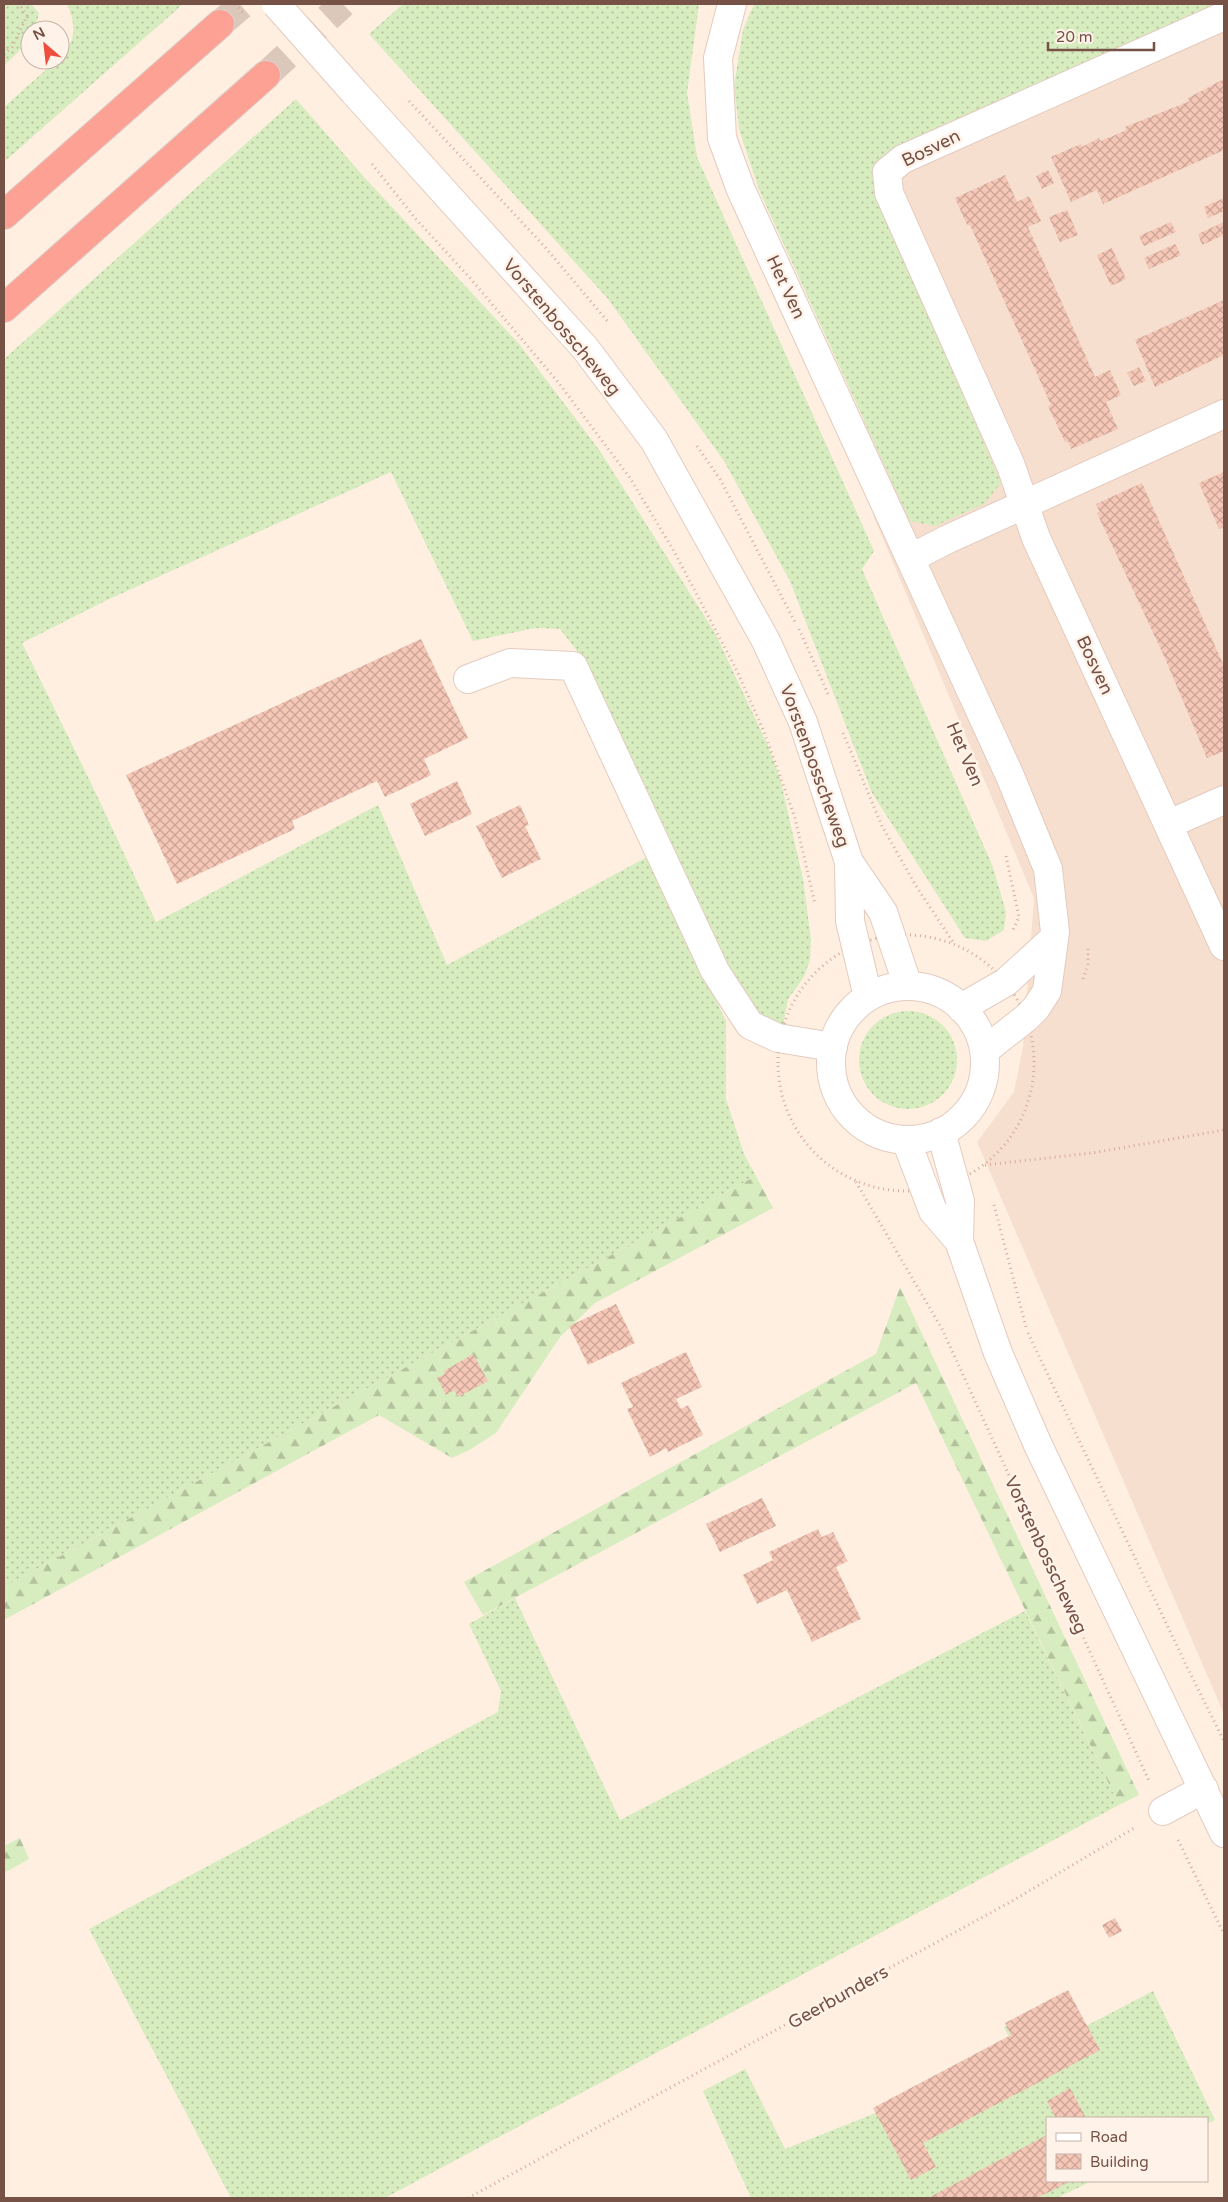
<svg xmlns="http://www.w3.org/2000/svg" width="1228" height="2202" font-family="'Varela Round',sans-serif">
	<defs>
		<pattern id="grass-dots" width="8" height="8" patternUnits="userSpaceOnUse" patternTransform="scale(1.25)"><rect width="8" height="8" fill="#d7ecbf"/><path d="M2 2h.1M6 6h.1" fill="none" stroke="#b3c29d" stroke-width="1.8" stroke-linecap="round"/></pattern>
		<pattern id="forest-firs" width="22" height="20" patternUnits="userSpaceOnUse" patternTransform="scale(1.25)"><rect width="22" height="20" fill="#d7ecbf"/><path d="M5 1l3.5 6h-7zM16 11l3.5 6h-7z" fill="#b3c29d"/></pattern>
		<pattern id="building-cross-hatch" width="8" height="8" patternUnits="userSpaceOnUse" patternTransform="scale(1.25)"><rect width="8" height="8" fill="#f5c7b7"/><path d="M0 0l8 8M0 8l8-8" fill="none" stroke="#cba497"/></pattern>
	</defs>
	<rect width="100%" height="100%" fill="#feefe1"/>
	<!-- residential -->
	<path fill="#f6dfcf" d="M1224,4v1710l-247,-572 37,-50 9,-45 11,-149 -161,-383 -37,-382z"/>
	<!-- grass -->
	<path fill="url(#grass-dots)" d="M4,4h27l8,9 -4,17h-5v10l-26,26z
		M67,4h116l-179,158v-55l53,-47h3v-3c17,-15 16,-33 7,-53z
		M403,4h296l-12,89 10,64 177,394 -12,18 131,298 13,45 -2,18 -18,11 -21,-3 -93,-145 -82,-212 -66,-120 -116,-162 -239,-265z
		M754,4h465l-310,138 -30,56 122,285 -17,21 -49,22 -25,-5 -151,-331 -20,-61 -5,-43 9,-56z
		M296,99l68,78 155,167 81,107 115,182 54,115 11,30 23,101 8,61 -1,20 -6,17 -16,22 -5,26 -23,-4 -23,-22 -160,-348 -17,-22 -25,-1 -62,13 -82,-169 -284,128 -85,43 70,142 64,137 222,-117 69,160 200,-108 79,164v78l18,55 12,22 -752,411v-1228z
		M859 1060a49 49 0 1 1 98 0a49 49 0 1 1-98 0Z
		M515,1598l105,222 405,-209 94,194 -734,393h-154l-142,-269 409,-217 3,-21 -32,-67z
		M1153,1991l62,129 -8,4v-6h-160v63h45l-35,17h-306l-48,-107 42,-22 40,80 86,-34 140,-74 -7,-14 58,-31 24,30z"/>
	<!-- forest -->
	<path fill="url(#forest-firs)" d="M756,1176l17,32 -178,95 -35,34 -64,96 -25,16 -19,9 -73,-43 -375,205v-33z
		M900,1287l239,508 -20,10 -203,-422 -433,232 -19,-33 412,-228z
		M20,1838l9,21 -25,14v-27z"/>
	<!-- building -->
	<path fill="url(#building-cross-hatch)" d="M1224,79v71l-121,54 -6,-14 -26,12 -20,-45 30,-13 1,3 17,-9 1,3 13,-5 13,-6 -1,-3 65,-26 -2,-3z
		M1048,170l6,13 -12,6 -6,-13z
		M1005,175l12,27 12,-6 12,25 -13,6 67,150 15,-7 11,25 -15,7 12,27 -47,20 -3,-8 -3,1 -17,-36 3,-1 -81,-180h-3l-12,-27z
		M1224,198v13l-16,7 -4,-11z
		M1067,210l11,25 -18,7 -11,-25z
		M1171,222l5,10 -32,14 -5,-10z
		M1224,222v13l-22,10 -4,-11z
		M1175,244l6,11 -32,14 -5,-11z
		M1112,248l14,31 -15,7 -14,-31z
		M1224,300v55l-69,32 -20,-47z
		M1139,367l7,14 -12,5 -7,-13z
		M1224,472v55l-5,2 -20,-46z
		M1142,483l82,183v85l-17,7 -43,-102 -67,-143 3,-1 -4,-8z
		M421,639l47,99 -44,21 7,16 -46,22 -8,-16 -85,40 3,8 -118,55 -51,-109z
		M457,781l15,33 -47,22 -15,-32z
		M520,805l9,20 -4,1 16,33 -39,19 -26,-52z
		M616,1304l19,39 -47,22 -19,-39z
		M686,1352l16,35 -26,12 5,10 7,-4 15,30 -35,17 -2,-4 -16,9 -23,-48 6,-2 -12,-24z
		M473,1354l15,27 -30,16 -4,-7 -8,5 -9,-17 8,-4 -1,-3z
		M762,1498l14,28 -56,26 -14,-28z
		M818,1529l4,8 11,-5 13,26 2,3 -12,6 25,52 -49,23 -25,-52 -30,14 -14,-29 30,-15 -4,-8z
		M1115,1918l7,13 -13,7 -7,-13z
		M1068,1990l32,60 -177,93 13,24 -25,13 -38,-72 138,-73 -6,-12z
		M1070,2088l16,30h-30l-9,-17z
		M1047,2135v46h24l-34,17h-109z"/>
	<g fill="none" stroke-linecap="round" stroke-linejoin="round">
		<!-- motorway-tunnel -->
		<path stroke="#dcc8ba" stroke-width="28" stroke-dasharray="28 14" stroke-linecap="butt" d="M220,24l23,-20
			M266,75l77,-71"/>
		<!-- minor casing -->
		<g stroke="#e4cbbf" stroke-width="30">
			<path id="minor" d="M1224,16l-321,143 -16,13 2,21 122,273 25,72 188,408
				M911,558l37,-19 276,-125
				M468,679l42,-16 63,3 142,305 35,54 28,13 55,9
				M1169,824l55,-24
				M1163,1811l41,-22"/>
		</g>
		<!-- tertiary casing -->
		<g stroke="#e4cbbf" stroke-width="30">
			<path id="tertiary" d="M732,4l-14,54 4,80 19,52 269,586 38,93 7,63 -8,59 -11,17 -10,10 -42,33
				M354,92l231,256 69,92 112,201 37,81 46,140 34,50 25,74
				M849,862l1,59 18,76
				M831 1063a77 77 0 1 1 154 0a77 77 0 1 1-154 0Z
				M961,1008l45,-26 47,-43
				M941,1132l19,69 -1,40 39,112 40,92 186,388
				M906,1140l27,71 26,30"/>
		</g>
		<!-- motorway casing -->
		<g stroke="#dbd2cf" stroke-width="30">
			<path id="motorway" d="M4,215l216,-191
				M4,308l262,-233"/>
		</g>
		<!-- path -->
		<path stroke="#d9aa9a" stroke-width="3" stroke-dasharray="1 4" stroke-linecap="butt" d="M4,54l8,-7 15,-31 -8,-12
			M409,101l136,146 64,76
			M372,164l43,54 55,60 88,104 72,96 45,75 62,118 28,63 30,84 20,86
			M697,446l23,33 76,145
			M799,629l29,65
			M843,733l39,93 34,60 37,56
			M1006,856l13,61 -6,13
			M778 1063a128 128 0 1 1 256 0a128 128 0 1 1-256 0Z
			M1083,979l5,-14v-19
			M985,1165l107,-12 132,-23
			M856,1182l86,147 208,454
			M994,1205l32,122
			M1028,1333l159,334 37,74
			M1178,1840l46,94
			M468,2198l546,-298 122,-73"/>
		<!-- minor -->
		<use href="#minor" stroke="#fff" stroke-width="28"/>
		<!-- tertiary -->
		<use href="#tertiary" stroke="#fff" stroke-width="28"/>
		<!-- motorway -->
		<use href="#motorway" stroke="#fca194" stroke-width="28"/>
		<!-- tertiary-bridge casing -->
		<g stroke="#e4cbbf" stroke-width="30" stroke-linecap="butt">
			<path id="tertiary-bridge" d="M276,4l78,88"/>
		</g>
		<!-- path-bridge -->
		<path stroke="#d9aa9a" stroke-width="3" stroke-dasharray="1 4" stroke-linecap="butt" d="M235,4l10,11"/>
		<!-- tertiary-bridge -->
		<use href="#tertiary-bridge" stroke="#fff" stroke-width="28"/>
	</g>
	<g text-anchor="middle" dominant-baseline="central" stroke-width="5" stroke-linejoin="round" paint-order="stroke">
		<!-- street labels -->
		<g font-size="18" fill="#765146" stroke="#fff3e9">
			<text transform="translate(931 148) rotate(-26)">Bosven</text>
			<text transform="translate(786 287) rotate(65)">Het Ven</text>
			<text transform="translate(562 327) rotate(50)">Vorstenbosscheweg</text>
			<text transform="translate(1095 665) rotate(65)">Bosven</text>
			<text transform="translate(965 754) rotate(67)">Het Ven</text>
			<text transform="translate(815 766) rotate(70)">Vorstenbosscheweg</text>
			<text transform="translate(1046 1555) rotate(65)">Vorstenbosscheweg</text>
			<text transform="translate(838 1997) rotate(-29)">Geerbunders</text>
		</g>
	</g>
	<!-- border -->
	<rect width="1228" height="2202" fill="none" stroke="#765146" stroke-width="10"/>
	<!-- legend -->
	<rect x="1046" y="2117" width="162" height="65" fill="#fff3e9" stroke="#c8b2a8"/>
	<rect x="1056" y="2133" width="25" height="8" fill="#ffffff" stroke="#c8b2a8"/>
	<text x="1090" y="2142" font-size="15" fill="#765146">Road</text>
	<rect x="1056" y="2154" width="25" height="15" fill="url(#building-cross-hatch)" stroke="#c8b2a8"/>
	<text x="1090" y="2167" font-size="15" fill="#765146">Building</text>
	<!-- north arrow -->
	<g transform="translate(45 45) rotate(332)"><circle r="24" fill="#fff3e9" stroke="#c8b2a8"/>
	<path d="M0-4L9 19L0 12L-9 19Z" fill="#ef4e3e"/>
	<text y="-8" font-size="14" font-weight="bold" text-anchor="middle" fill="#765146">N</text>
	</g>
	<!-- scale -->
	<path d="M1048 42v8h106v-8" fill="none" stroke="#765146" stroke-width="2.5"/>
	<text x="1056" y="42" font-size="15" fill="#765146" stroke="#fff3e9" stroke-width="4" paint-order="stroke">20 m</text>
</svg>
